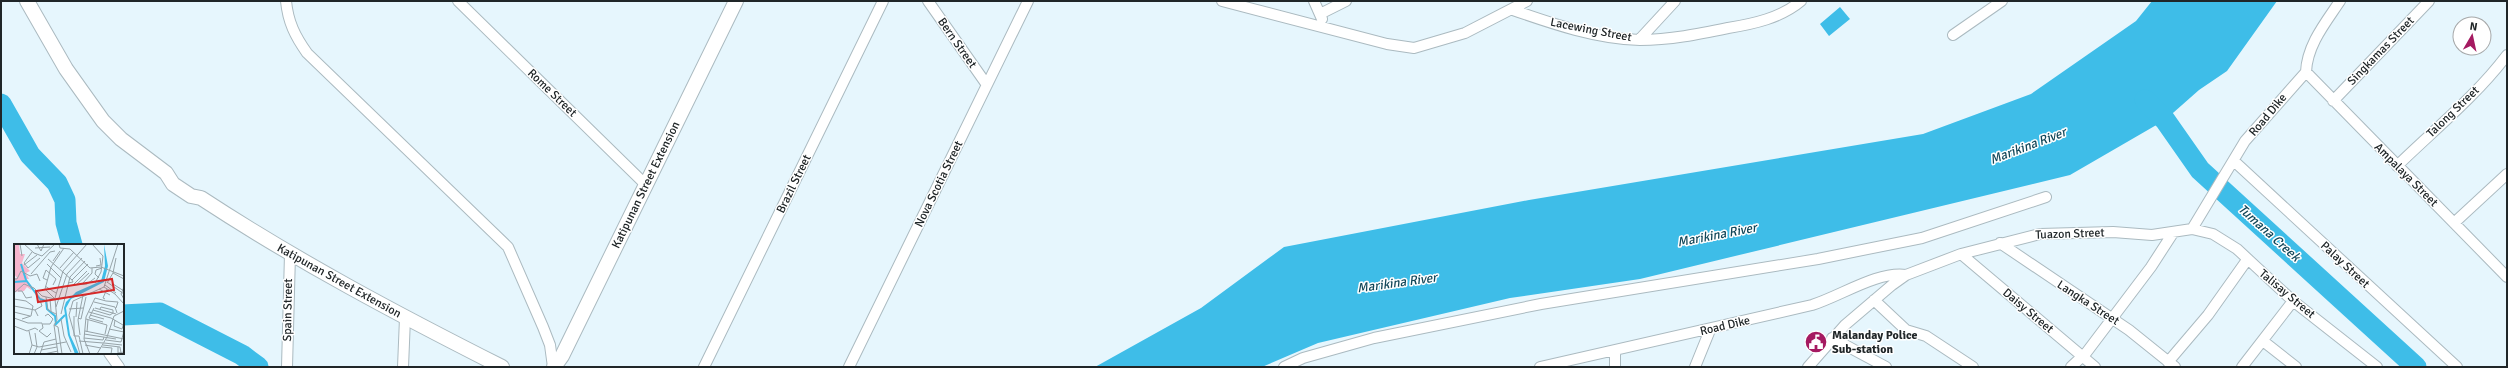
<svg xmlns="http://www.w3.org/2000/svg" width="2508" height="368" font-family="Signika,sans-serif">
	<rect width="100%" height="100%" fill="#e6f6fd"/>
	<!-- water -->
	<path fill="#3ebde8" d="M2152,1h125l-50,70 -28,19 -34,30 -95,55 -430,104 -130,19 -192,45 -56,24h-167l106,-59 83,-61 245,-47 394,-66 108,-40 105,-73z
		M1840,7l10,12 -21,17 -9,-12z"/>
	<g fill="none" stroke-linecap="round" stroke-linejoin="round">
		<!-- river -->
		<path stroke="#3ebde8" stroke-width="21" d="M2145,100l20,20 35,50 216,197
			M1,104l29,51 27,28 8,17 1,23 6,22
			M123,315l37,-2 82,42 16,12"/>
		<!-- street casing -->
		<g stroke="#abbac0" stroke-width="12">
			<path id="street" d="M286,1c2,21 9,35 21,52l201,194 35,80 7,18 3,22
				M458,1l188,184
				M928,1l59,84
				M1222,1l165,43 27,4 51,-15 62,-32
				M1314,1l8,18
				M1513,10c40,14 84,29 127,30 30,0 59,-6 88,-12 25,-4 53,-10 73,-27
				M1320,14l26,-13
				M1953,35l49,-34
				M1639,40l36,-39
				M2306,72l201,205
				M2333,101l96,-100
				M2235,162l222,205
				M2397,166c37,-36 79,-70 110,-111
				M2454,223l53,-49
				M2192,229l53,-88 61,-69c1,-27 20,-50 34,-71
				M2000,243l129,87 46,37
				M1961,254l134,113
				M1874,300l32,30 20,6 47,31
				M1832,338l54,29
				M2263,341l33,26
				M109,353l10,14
				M2168,362l40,-47 39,-55
				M287,367l3,-113
				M403,367l2,-49
				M704,367l179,-366
				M849,367l179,-366
				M1284,367l19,-9 71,-20 167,-34 277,-45 104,-21 124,-41
				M1540,367l272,-62c29,-9 65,-34 94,-30
				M1615,367v-16
				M1695,367l15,-37
				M1808,367l37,-42 47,-40 14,-10 55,-21 79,-20 73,-2 39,3 40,-6 21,5 24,15 56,52 84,66
				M2071,367l15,-14 65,-86 22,-34
				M2242,367l51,-66"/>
		</g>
		<!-- secondary casing -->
		<g stroke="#abbac0" stroke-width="16">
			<path id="secondary" d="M27,1l39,68 37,52 18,18 45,34 7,11 18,12 10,2c96,63 198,117 301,169
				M554,367l8,-11 174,-355"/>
		</g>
		<!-- street -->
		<use href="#street" stroke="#fff" stroke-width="10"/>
		<!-- secondary -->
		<use href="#secondary" stroke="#fff" stroke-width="14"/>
	</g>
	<!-- icons -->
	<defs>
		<g id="civic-disc" transform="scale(1.15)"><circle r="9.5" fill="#a51a61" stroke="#fff"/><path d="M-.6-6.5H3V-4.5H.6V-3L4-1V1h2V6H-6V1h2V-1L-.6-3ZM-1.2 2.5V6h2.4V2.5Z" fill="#fff"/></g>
	</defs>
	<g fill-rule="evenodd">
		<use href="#civic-disc" x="1816" y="342"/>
	</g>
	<g text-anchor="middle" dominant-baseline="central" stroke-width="3" stroke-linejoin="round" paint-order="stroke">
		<!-- street labels -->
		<g font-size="12" fill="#202628" stroke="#fff">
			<text transform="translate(1591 30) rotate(11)">Lacewing Street</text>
			<text transform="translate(957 43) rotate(55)">Bern Street</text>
			<text transform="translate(2381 51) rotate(-46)">Singkamas Street</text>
			<text transform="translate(552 93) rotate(44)">Rome Street</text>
			<text transform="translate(2453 112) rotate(-44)">Talong Street</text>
			<text transform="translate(2268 115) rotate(-50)">Road Dike</text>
			<text transform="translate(2406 175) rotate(45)">Ampalaya Street</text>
			<text transform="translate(794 184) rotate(-64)">Brazil Street</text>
			<text transform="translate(939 184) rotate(-64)">Nova Scotia Street</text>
			<text transform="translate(646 185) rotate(-64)">Katipunan Street Extension</text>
			<text transform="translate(2070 234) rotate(-2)">Tuazon Street</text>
			<text transform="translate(2345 265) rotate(43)">Palay Street</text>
			<text transform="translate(339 281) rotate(29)">Katipunan Street Extension</text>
			<text transform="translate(2287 294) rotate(40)">Talisay Street</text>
			<text transform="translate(2088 303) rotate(33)">Langka Street</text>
			<text transform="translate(288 310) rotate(-89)">Spain Street</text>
			<text transform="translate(2028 311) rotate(40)">Daisy Street</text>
			<text transform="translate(1725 326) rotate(-13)">Road Dike</text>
		</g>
		<!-- poi labels -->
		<g font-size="12" font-weight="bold" fill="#202628" stroke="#fff" text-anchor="start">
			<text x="1832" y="335">Malanday Police<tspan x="1832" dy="14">Sub-station</tspan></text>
		</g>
		<!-- water labels -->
		<g font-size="13" font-style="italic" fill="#124759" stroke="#fff">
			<text transform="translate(2028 146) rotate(-21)">Marikina River</text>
			<text transform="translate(2269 233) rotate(42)">Tumana Creek</text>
			<text transform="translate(1717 235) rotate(-11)">Marikina River</text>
			<text transform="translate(1397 283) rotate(-8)">Marikina River</text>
		</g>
	</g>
	<!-- overview -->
	<g transform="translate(14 244)">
		<rect width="110" height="110" fill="#e6f6fd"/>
		<path d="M0,0h5l1,10h5l-3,9 8,8 -4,2 3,6h-3l7,9 -2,2 -4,-3 -3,4 -10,1v-14h3l-3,-4z" fill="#f6b6cd"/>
		<path d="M90,0l4,22 -4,16 -33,17 -5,9 4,27 9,19h-4l-7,-19 -4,-27 2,-6 10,-10 25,-11 4,-15z" fill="#3ebde8"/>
		<path fill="none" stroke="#3ebde8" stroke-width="2" d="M7,20l5,16 14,19 6,2 1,8 8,7 1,8 9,-9M0,38l13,-1"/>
		<path fill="none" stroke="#97a3a8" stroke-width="1" d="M6,0l2,12M10,0l10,9 8,3 13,-12M23,0l4,7 3,-7M45,0l1,4 10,1 20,19 11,-1 23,9M78,0l11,12 -2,16 -6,11M21,4l15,-1M18,8l-8,11 4,5 12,-10M34,15l24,21M39,17l7,-10M33,20l14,14M10,21l13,-10M82,22l5,-1 -1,-7M46,24l14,-16M99,29l11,6M17,30l19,-22 5,-1M85,34l-4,-4 1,-4 6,-2M0,35h3l4,-8 9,5 7,-2 3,7M33,36l-4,-2 3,-8 10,9 -3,6M93,38l17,12M54,39l5,-1 -1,-2 16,-16M61,39l-2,2 14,-1 8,-6M61,39l12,-12M69,39l9,-10v-5M93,39l6,-10 3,-15M99,40l11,7M62,41l13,-12M91,41l11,8M31,42l11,7M90,43l14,-43M110,43l-3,7 3,5M85,45l11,6M4,47h4l4,7 6,-1M0,49l10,-9 10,4 8,8 13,3M32,53l2,13 8,4M41,54l8,-27 24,-27M0,55l12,2 7,5 -2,10 -9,3M36,55l1,12M91,55l-2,-1 4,-9M92,57l12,1 -2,6M80,58l21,5 2,6M0,62l21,4 3,6M42,63l11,-33 15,-16M80,64l-5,10 14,4M81,64l21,6M55,65l14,-1M86,65l1,-2 12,3v3M21,66l7,-4 -2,-6M79,66l17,5 3,-2M0,68l16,4M75,68l22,6 12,7M47,70l9,-37 15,-16M76,71l14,4M60,72v20h5M62,73l1,-15M0,74l14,5h14l1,5 -4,3M64,74l3,1 5,-22M47,75l3,17 7,16M72,75l21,6 -2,9M101,76l-1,6 8,3 2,-6M29,80h7l3,-5 -5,-5 -3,2M40,81l4,2 4,27M0,82l13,5 8,-3 3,2M95,85l15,3M15,87l3,14 -3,9M25,87l8,6 4,-4M71,87l39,8M73,88l1,-12M70,90l32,5M66,91l-2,-15 5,-25M65,92l4,18M70,94l19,2 1,-3M92,96l15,2 3,-11M65,97l24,2M90,99l18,2M18,101l7,2 27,-5M71,101l16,3M89,101l17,2 1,6M88,103l10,1 -1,6M104,103v6l6,-1M27,106l16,-3M20,110l3,-7 -2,-14M26,110l4,-12 12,-3M30,110l14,-3M44,110l-4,-29 3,-5 -2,-21 -10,-10 6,-22 13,-19M66,110l-11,-39 4,-14 31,-14 11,7 9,10M76,110l-6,-15 2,-22 9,-19 11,3M83,110l10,-17 7,-21 10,-5"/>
		<path fill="#d62828" fill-opacity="0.15" stroke="#d62828" stroke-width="2" d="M98,35l2,11 -76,12 -2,-11z"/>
		<rect width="110" height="110" fill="none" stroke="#202628" stroke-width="2"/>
	</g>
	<!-- border -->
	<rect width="2508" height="368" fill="none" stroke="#202628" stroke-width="4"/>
	<!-- north arrow -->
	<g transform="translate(2472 36) rotate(9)"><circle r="19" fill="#ffffff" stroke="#a6a8a9"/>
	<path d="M0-3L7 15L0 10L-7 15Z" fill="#a51a61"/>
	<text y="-6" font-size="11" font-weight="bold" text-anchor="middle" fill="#202628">N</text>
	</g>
</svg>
